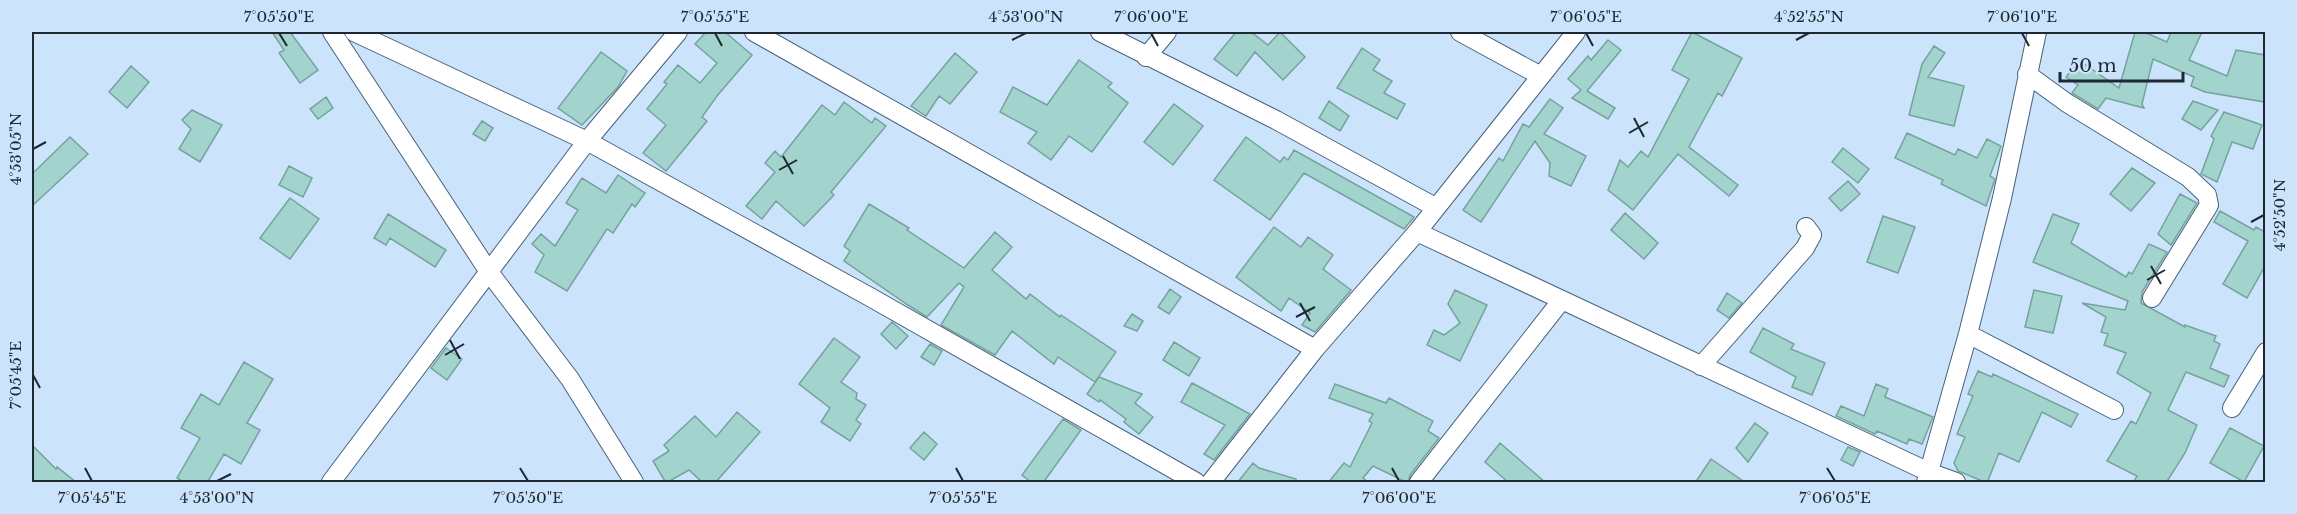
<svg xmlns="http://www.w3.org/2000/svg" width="2297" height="514" font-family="'Libre Baskerville',serif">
	<rect width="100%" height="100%" fill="#cce4fb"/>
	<!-- building -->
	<path fill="#a3d3cd" stroke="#74a39d" stroke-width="1.5" d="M272,32h18l28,38 -18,13 -21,-30 5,-3z
		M706,32h19l27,23 -35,41 -15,21 5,4 -41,50 -23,-18 23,-28 -19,-16 20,-25 -3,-2 14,-17 22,18 17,-20 -22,-19z
		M1236,32h15l17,13 12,-13 25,25 -22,23 -28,-28 -18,24 -23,-17z
		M1692,32l50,26 -20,38 -4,-3 -29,54 49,38 -9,11 -51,-42 -45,56 -25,-20 12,-30 8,7 13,-16 7,6 41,-78 -17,-9z
		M2135,32h9l23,10 4,-10h31l-13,28 38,16 9,-26 29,5v47l-60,-10 -14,-6 3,-9 -41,-18 -11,45 2,4 -38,-10 -8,11 -26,-16 6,-8 -12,-8 13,-17 40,28z
		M1608,40l13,10 -34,41 28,17 -7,11 -36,-21 9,-8 -13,-11 20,-23 3,4z
		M1934,46l11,7 -17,24 36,9 -10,40 -45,-11 13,-51z
		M1362,48l18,12 -7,10 19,11 -8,12 21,11 -8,15 -60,-31z
		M601,52l26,19 -9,16 -36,38 -24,-17z
		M955,53l22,19 -27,32 -11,-8 -13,20 -15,-10z
		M1079,60l33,23 -4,4 20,16 -36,49 -23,-16 -18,24 -23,-17 9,-11 -37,-20 13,-25 34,18z
		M131,66l18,16 -22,26 -18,-16z
		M326,97l7,11 -15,11 -8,-10z
		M1550,99l13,9 -19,26 42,22 -15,30 -22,-10 1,-13 -15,-22 -54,81 -18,-12 36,-52 4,3 20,-37 6,3z
		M1329,101l20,15 -9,15 -21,-13z
		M2193,101l25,9 -17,20 -19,-11z
		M844,102l28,21 3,-5 11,8 -55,66 3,3 -30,31 -28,-25 -14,18 -16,-13 29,-34 -10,-9 10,-12 6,6 41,-52 13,10z
		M1174,104l29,22 -30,39 -29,-23z
		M192,110l30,15 -22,37 -21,-13 12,-20 -9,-9z
		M2224,112l38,13 -9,24 -21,-7 -15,40 -16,-8 13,-35 -3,-3z
		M482,121l11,7 -8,13 -12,-7z
		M1907,133l48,22 3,-6 19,9 10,-19 14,7 -11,30 5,3 -9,27 -45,-22 2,-4 -48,-22z
		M70,137l18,17 -56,52v-32z
		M1246,137l34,25 4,-5 4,3 6,-10 120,67 -10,12 -100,-56 -34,47 -56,-40z
		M1843,148l26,21 -11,14 -26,-21z
		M289,166l23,12 -9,19 -24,-12z
		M2132,168l23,15 -24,28 -21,-17z
		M618,175l27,18 -10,14 -3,-3 -19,29 -6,-4 -40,62 -32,-19 9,-17 -12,-11 9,-10 14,12 23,-36 -12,-7 16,-25 24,15z
		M1848,181l12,13 -19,17 -12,-13z
		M2180,194l17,9 -26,42 -13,-11z
		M290,198l29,21 -29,40 -30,-21z
		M869,204l40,24 -2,2 57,38 31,-36 17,15 -20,23 34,29 4,-5 30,23 1,-2 55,37 -21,30 -37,-25 -4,7 -42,-33 -17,24 -54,-30 23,-38 -5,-4 -32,34 -19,-12 -64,-44 6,-10 -6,-5z
		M2220,211l34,19 2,-3 9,5v34l-18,32 -24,-14 25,-43 -34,-19z
		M1625,213l33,30 -14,16 -33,-29z
		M388,214l58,36 -11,17 -45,-29 -4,7 -12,-7z
		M2053,214l26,10 -8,19 55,34 3,-5 3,2 17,-30 18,8 -25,40 -1,11 44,24v-2l31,11 -2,5 6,3 -10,24 19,8 -5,11 -38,-15 -18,38 29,15 -12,28 -19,30h-33l4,-7 -30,-15 24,-40 5,3 15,-31 -34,-20 9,-20 -22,-8 4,-11 -7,-2 5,-15 -24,-14 43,7 3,-9 -95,-39z
		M1883,216l32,11 -17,46 -31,-11z
		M1274,227l27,20 7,-10 25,18 -10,14 28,21 -36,42 -13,-7 8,-12 -21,-15 -8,13 -45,-34z
		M1170,289l11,8 -12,17 -11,-7z
		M1455,290l32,15 -27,56 -33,-16 7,-15 10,5 16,-12 -12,-19z
		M2034,290l28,6 -9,37 -28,-6z
		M1727,293l15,10 -13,15 -12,-8z
		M1132,314l11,7 -6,10 -13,-5z
		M892,322l16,14 -12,13 -15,-15z
		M1763,328l31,16 -3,5 34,14 -13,32 -20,-8 4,-10 -46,-25z
		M834,338l26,19 -19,25 16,11 -1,6 10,6 -10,15 5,4 -11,17 -29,-19 9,-14 -31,-24z
		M1174,342l26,16 -11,18 -26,-16z
		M930,344l12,7 -8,14 -13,-8z
		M446,348l16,11 -15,21 -16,-12z
		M244,362l29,17 -26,44 13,7 -19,34 -17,-10 -17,29h-22l-8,-5 23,-40 -19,-10 20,-34 18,11z
		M1978,371l14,6 1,-3 85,40 -7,13 -29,-15 -23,50 -20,-9 -12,30 -29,-12 -4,-8 11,-26 -8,-3 16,-38 -5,-2z
		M1099,377l43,17 -7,9 18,14 -14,17 -15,-12 2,-3 -26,-19 -1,2 -12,-8z
		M1192,383l58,31 -36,46 -10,-6 21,-29 -44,-23z
		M1335,384l51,19 3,-5 44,23 -5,10 11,7 -29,37 -2,8 -35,-17 -10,12 6,5h-41l16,-20 6,4 22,-44 -3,-2 4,-7 -44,-16z
		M1876,384l12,5 -3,8 48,20 -11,27 -13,-5 -2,5 -30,-13 -2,3 -39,-18 5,-10 23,10z
		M737,412l23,20 -45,51h-12l-14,-13 -23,13 -13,-22 16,-10 -5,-6 31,-29 21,21z
		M1063,419l18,11 -38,53h-11l-10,-8z
		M1755,423l13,10 -20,29 -12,-14z
		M2230,428l34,18 -20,36 -34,-19z
		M924,432l13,12 -13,16 -14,-12z
		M1500,443l46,40h-37l-24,-21z
		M32,445l24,24 1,-2 20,16h-41l-4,-5z
		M1848,447l12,5 -7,14 -12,-6z
		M1711,459l35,24h-51z
		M1253,463l6,5 37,11v4h-59z"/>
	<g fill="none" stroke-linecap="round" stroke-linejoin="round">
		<!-- street casing -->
		<g stroke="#48627a" stroke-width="20">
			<path id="street" d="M332,32l157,240 81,107 64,103
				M354,32l233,109 283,156 326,185
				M754,32l561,317
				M1100,32l176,88 159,87
				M1460,32l79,43
				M1146,57l21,-25
				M2027,74l40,29 121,74 19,18 2,10 -57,93
				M1417,232l514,241 25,9
				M1968,334l146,76
				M1701,366l104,-118 7,-13 -6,-8
				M2232,408l34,-56
				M331,482l256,-341 91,-109
				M1211,482l104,-133 102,-117 159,-200
				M1419,482l142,-181
				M1926,482l42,-148 34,-136 35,-166"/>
		</g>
		<!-- street -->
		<use href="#street" stroke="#fff" stroke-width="18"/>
	</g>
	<!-- ticks -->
	<path fill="none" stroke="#1d2833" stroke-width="2" d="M279,33l8,13M715,33l7,13M1151,33l7,13M1586,33l7,13M2022,33l7,13M1012,40l14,-7M1796,40l13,-7M1634,118l10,19M1629,133l19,-11M33,149l13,-7M783,156l10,18M779,170l18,-10M2251,222l13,-7M2151,266l10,18M2147,280l18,-10M1300,303l10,18M1296,317l19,-10M450,340l10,19M445,355l19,-11M33,375l7,13M85,468l7,13M520,468l8,13M956,468l7,13M1392,468l7,13M1827,468l8,13M217,481l14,-7"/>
	<!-- border -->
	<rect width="2297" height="514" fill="none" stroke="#cce4fb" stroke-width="66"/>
	<!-- scale -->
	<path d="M2060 72v9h123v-9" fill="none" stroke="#1d2833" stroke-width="3"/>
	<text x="2069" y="72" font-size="18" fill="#1d2833" stroke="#cce4fb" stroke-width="4.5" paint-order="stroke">50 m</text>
	<rect x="33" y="33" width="2231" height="448" fill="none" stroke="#1d2833" stroke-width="2"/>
	<g font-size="15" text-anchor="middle" fill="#1d2833">
		<text x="279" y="22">7°05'50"E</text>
		<text x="715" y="22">7°05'55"E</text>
		<text x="1026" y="22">4°53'00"N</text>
		<text x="1151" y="22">7°06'00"E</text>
		<text x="1586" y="22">7°06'05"E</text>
		<text x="1809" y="22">4°52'55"N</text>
		<text x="2022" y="22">7°06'10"E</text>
		<text transform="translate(16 149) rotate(-90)" y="5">4°53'05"N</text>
		<text transform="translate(2280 215) rotate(-90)" y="5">4°52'50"N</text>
		<text transform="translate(16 375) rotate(-90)" y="5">7°05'45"E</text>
		<text x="92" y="503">7°05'45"E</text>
		<text x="217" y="503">4°53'00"N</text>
		<text x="528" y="503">7°05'50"E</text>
		<text x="963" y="503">7°05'55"E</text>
		<text x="1399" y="503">7°06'00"E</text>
		<text x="1835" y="503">7°06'05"E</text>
	</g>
</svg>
